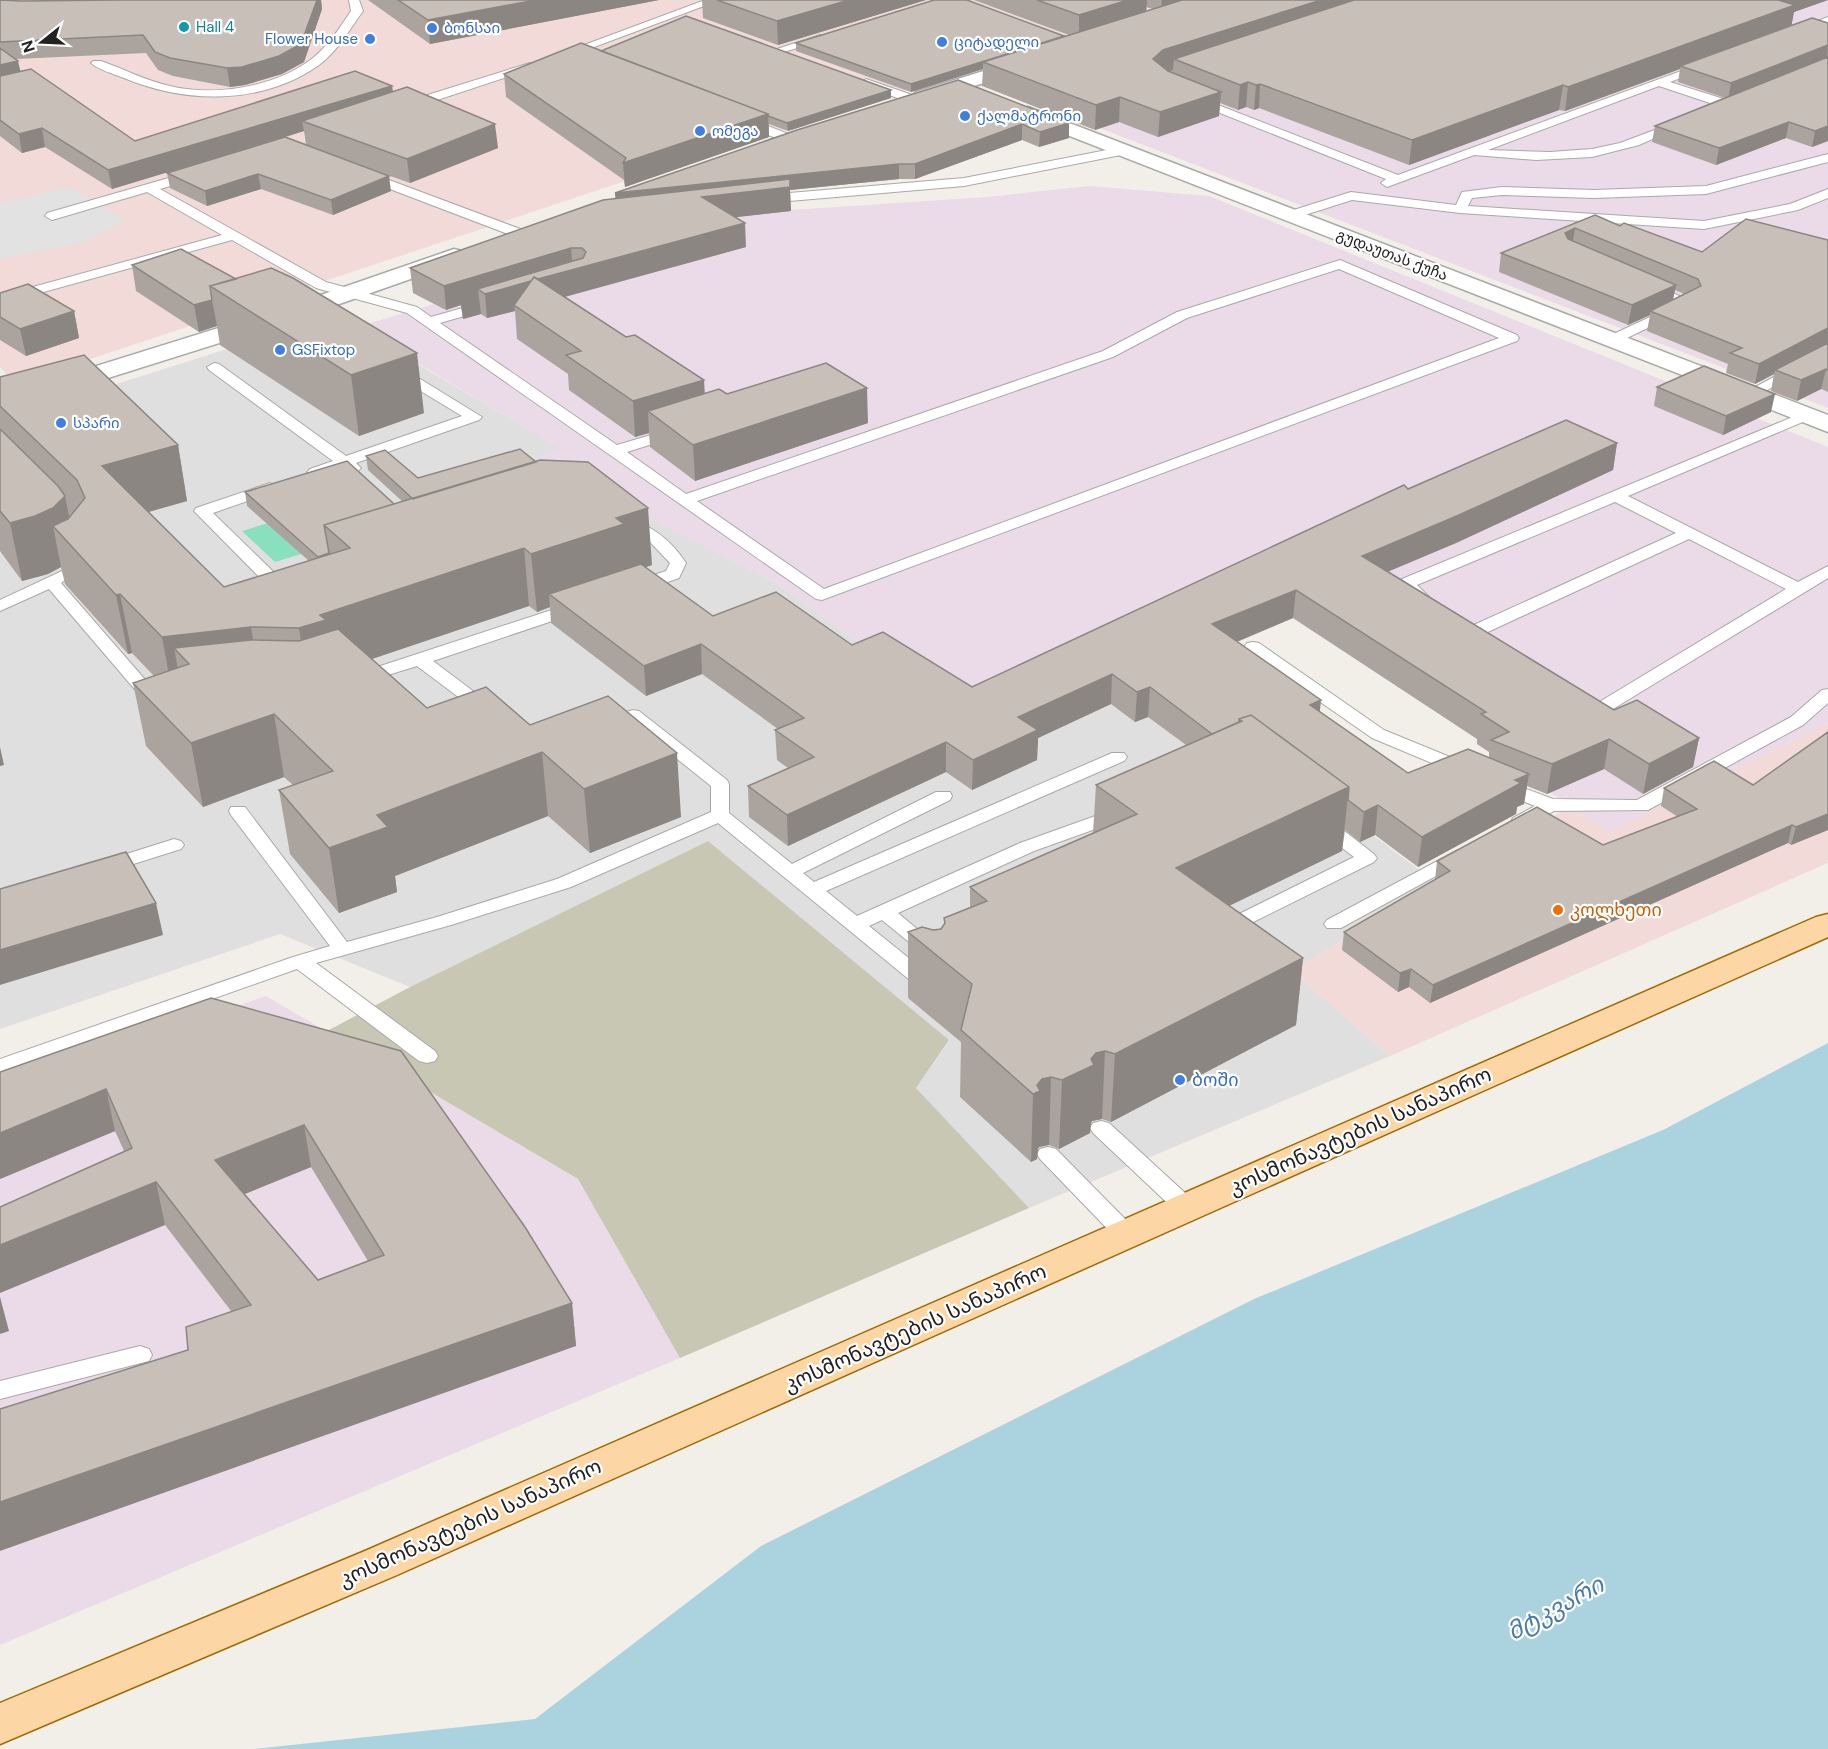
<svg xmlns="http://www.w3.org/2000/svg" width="1828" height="1749" font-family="'DM Sans','Noto Sans Georgian',sans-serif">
	<rect width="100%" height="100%" fill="#f2efe9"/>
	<!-- residential -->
	<path fill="#e0dfdf" d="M334,315l228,134 -26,9 244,127 103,76 238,-14 316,236 -144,88 97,85 -361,152 -113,-120 33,-47 -241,-200 -298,146 -130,-53 -280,95v-608z"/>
	<!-- commercial -->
	<path fill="#f2dad9" d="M0,0h1199l-450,140 -734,244 -15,-17z
		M1828,723v140l-438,193 -97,-85 144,-88 134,-77 38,25z"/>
	<!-- industrial -->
	<path fill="#ebdbe8" d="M1279,0h549v408l-830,-319z
		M1089,186l120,10 619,251v276l-219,109 -132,-88 4,-3 -198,-129 -312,105 -88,-56 -103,-76 -147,-75 -63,-25 -35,-27 26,-9 -204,-122 77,-23 -21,-11 174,-63 204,-20 196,-13z
		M266,996l312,183 102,179 -680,287v-558z"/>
	<!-- construction -->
	<path fill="#c7c7b4" d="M708,841l241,199 -33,48 113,120 -349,150 -102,-179 -251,-148 83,-44z"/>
	<!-- pitch -->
	<path fill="#88e0be" d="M370,492l34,30 -129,40 -33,-31z"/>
	<!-- parking -->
	<path fill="#e2e2e2" d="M71,187l54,33 -40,22 -85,17v-56z"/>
	<!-- water -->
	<path fill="#aad3df" d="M1828,1043v706h-1574l281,-30 226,-173 493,-247 409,-169z"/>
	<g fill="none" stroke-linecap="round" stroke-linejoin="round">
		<!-- service casing -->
		<g stroke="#a9a9a9" stroke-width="2">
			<path id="service" d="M349,0h10l4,11c-14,19 -25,40 -44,54 -56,40 -133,39 -195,13 -10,-4 -25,-8 -33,-15l2,-2h8c23,8 45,20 69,25 44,11 108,1 144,-29 16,-13 26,-30 37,-46z
				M705,0h15l-150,56 -4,1 -6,-3z
				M1828,17v7l-30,10 -6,-3z
				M820,35l4,1v4l-47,14 -6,-3z
				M530,63l4,1v4l-121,40 -4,1 -6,-4 2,-3z
				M1703,63l6,3 -2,2 -37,14 63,20v6h-8l-66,-22 -171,64 62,2 42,-3 28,-6 56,-21 6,4 -43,19 -47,12 -56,3 -62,-5 -87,32 -6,-4 5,-4 -196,-78 6,-4 4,1 198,77z
				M866,79l49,17 2,3 -6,4 -49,-18 -2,-2z
				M744,117l50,19 2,3 -2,3h-8l-46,-18v-6z
				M1122,147l4,1 2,3 -2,3 -162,32 -198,17 -6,-4 6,-4 198,-17z
				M1828,154v8l-122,32 -112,4 -92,-3 -30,3 -4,8 236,15 86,-17 38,-15v9l-30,12 -94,19 -244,-16 -108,-13 -63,20 -7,-4 2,-3 67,-21 105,13 6,-13 40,-5 92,3 112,-4z
				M193,171l4,1 2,3 -2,3 -37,11 166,93 91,25 14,10 56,-16 5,1 2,3 -2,3 -52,15 177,122 51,-15h10l3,3 -3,3 -51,16 59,42 417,-143 74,-39 163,-52 177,75 2,3 -2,3 -695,259 -6,-1 -409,-286 -91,-25 -84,-48 -232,64v-8l222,-61 -75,-43 -95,28 -7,-4 2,-3zM1339,269l160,69 -675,251 -127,-88 416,-144 74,-39z
				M365,171l158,59 2,3 -2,3h-10l-152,-58 -2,-3 2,-3z
				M1650,282l46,22 -79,39h-10l-2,-3 2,-3 71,-33 -33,-15 -2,-3z
				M1828,348v10l-72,38 -5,1 -7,-4z
				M214,363l5,1 127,92 116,-40 -68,-41 -2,-3 2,-3h10l78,48 -3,3 -123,43 5,5 -3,3 -5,2 -10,-5 -28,9 -8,-5 3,-3 23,-8 -124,-91 -2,-3z
				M1807,411l5,1 2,3 -2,3 -184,78 170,86 30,-16v12l-220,134 -16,3 -17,-3 -3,-4 3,-4h21l190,-115 -97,-50 -212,98h-12l-3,-4 3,-4 211,-96 -61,-31 -198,83 17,17 -2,4c-14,3 -26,-8 -32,-20l2,-7z
				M270,483l8,5 -2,3 -63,22 73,71 6,1 2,4 -2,4 -10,2 -6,-1 -82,-83 2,-3z
				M625,518c27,7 46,22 61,45l-7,15 -37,13h-12l-2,-4 2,-4 36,-12 4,-8 -20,-21 -31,-16 -2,-3 2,-3z
				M62,571l8,5 -9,7 100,115 3,4 -3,4h-12l-100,-117 -49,22v-11z
				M576,602l8,5 -2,4 -149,50 60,45 3,4 -3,4h-12l-64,-48 -55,17 -6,-1 -3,-4 3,-4z
				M1253,642l6,1 125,87 88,36 2,4 -2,4h-14l-86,-36 -125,-87 -3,-4 3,-4z
				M1828,689v14l-25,22 -155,85 -94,1 -34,17 -7,-2 -2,-4 2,-4 22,-12 -42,-17 -2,-4 2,-4 7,-2 53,20 84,1 154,-83 31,-27z
				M633,710l6,1 88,69 2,4v29l63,51 144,-72h14l2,4 -2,4 -147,73 11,9 298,-129h12l3,4 -3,4 -298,130 31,25 163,-73 92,-33h14l2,4 -2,4 -92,33 -136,62 37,31 3,4 -3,4 -7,2 -7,-2 -39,-32 -13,6 67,54 3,5 -3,5 -7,1 -7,-1 -204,-167 -147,64 -120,38 -135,38 119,88 3,5 -3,5 -8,2 -8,-2 -122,-92 -297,105v-15l293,-102 37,-11 -99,-131 -2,-4 2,-4h14l102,135 90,-25 120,-38 154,-67v-26l-80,-64 -24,7 -6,-1 -3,-4 3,-4z
				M1323,818l7,2 44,34 3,4 -3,4 -143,71h-14l-3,-4 3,-4 137,-68 -38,-29 -3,-4 3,-4z
				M174,839l7,2 3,4 -3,4 -76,24 -7,-2 -3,-4 3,-4z
				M1458,850l7,2 3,4 -3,4 -124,68h-14l-3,-4 3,-4z
				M1101,1121l8,2 86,79 3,6 -3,6 -8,2 -8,-2 -86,-81 -3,-5 3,-5z
				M1048,1147l8,2 79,80 4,6 -4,6 -8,2 -8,-2 -79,-82 -3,-5 3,-5z
				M140,1346l9,3 3,6 -3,6 -149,38v-18z"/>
		</g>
		<!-- minor casing -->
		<g stroke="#a9a9a9" stroke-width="3">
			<path id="minor" d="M1028,107l800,308v17l-807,-315 -3,-4 3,-4z"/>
		</g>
		<!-- tertiary casing -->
		<g stroke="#a9a9a9" stroke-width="3">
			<path id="tertiary" d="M1025,58l7,2 3,4 -3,4 -109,34 -7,-2 -3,-4 3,-4z
				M454,249l8,2 3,5 -3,5 -157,55 -305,96v-16l289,-90z"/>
		</g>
		<!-- primary casing -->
		<g stroke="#a06b00" stroke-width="3">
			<path id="primary" d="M1828,914v23l-1431,638 -397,169v-41l365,-152 1451,-634z"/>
		</g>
		<!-- service -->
		<use href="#service" fill="#fff" fill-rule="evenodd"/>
		<!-- minor -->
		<use href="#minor" fill="#fff" fill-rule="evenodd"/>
		<!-- tertiary -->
		<use href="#tertiary" fill="#fff" fill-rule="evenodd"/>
		<!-- primary -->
		<use href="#primary" fill="#fcd6a4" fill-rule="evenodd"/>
	</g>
	<!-- wall -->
	<path fill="#aba49e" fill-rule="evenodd" d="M0,0l22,1 95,-1h204l1,9 -18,53 -22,12 -37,11 -15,2 -57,-11 -15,-6 -12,-17 -130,6 5,13 114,69 257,-55 1,6 105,56 -88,35 -40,-14 21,22 -58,24 -72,-26 -54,17 -37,-18 -3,-15 31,-10 -86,26 -67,-42 -23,6 -22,-17zM304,131l2,13 -20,-7z
		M368,0h291l-229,44z
		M702,0h224l-148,45 -75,-27z
		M974,0h854l-34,12 -3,14 37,-3v118l-16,6 -26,-9 -70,27 -64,-23 3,-16 70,-28 -47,-16 2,-13 -115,42 -6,-1 -150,55 -150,-57 -5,2 -8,-3 -8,3 -18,-7 -1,13 -61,21 -39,-15 -24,8 -113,-44 1,-17 -72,23 -115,-41v-8l268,-6 5,-2zM1146,7l7,2 -7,2z
		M601,51l290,47 -103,33 -19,-7v13l-144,50 -1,-7 -118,-83 -2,-23z
		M1069,123v15l-30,9 -17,-7 -107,39h-16l-109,11 1,21 -56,6 11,30 -181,50 139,97h23l141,29 -173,58 -45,-34 -1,-14 -14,4 -66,-47 -1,-16 -51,-35 -2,-28 -28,7 -6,-4 -18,5 -2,-14 -15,5 -33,-17 -3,-25 206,-69 181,-69z
		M1595,215l25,11 82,26 126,-12v152l-7,-3 -24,12 -26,-10 3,-17 -19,10 -29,-11 2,-9 -81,-33 3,-16 -22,10 -129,-53 2,-19zM1675,290l9,4 -11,6z
		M181,249l243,164 -65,23 -139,-91 -3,-19 -18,6 -63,-41 -4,-26z
		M0,293l74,18 5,27 -53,18 -26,-16z
		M0,377l178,68 9,56 -39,11 76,75 85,-26 -62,-55 -2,-14 149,12 9,-2 -35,-32 -2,-14 52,22 234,87 -6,2 67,49 139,29 120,42 436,-198 209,-46 -4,27 -157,73 -68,28 226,139 85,28 -6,29 -50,27 -39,-25 -57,25 -20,-8 -3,18 -7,3 -1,7 -98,53 -43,-32 -15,7 -15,-12 -3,21 -113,55 74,52 -7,67 -185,97 -9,-3 -10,2 -1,2 -1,10 -31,16 -10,-4 -10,2 -1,2 -1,10 -6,3 -71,-65 1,-55 -53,-44v-66l33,-3 3,-4v-7l26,-10v-21l123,-54 3,-48 90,-40 -38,-28 -13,5 -24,-18 -73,34 -1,22 -65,30 -26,-18 -158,74 -39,-29 -1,-31 40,-18 -11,-8 -2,-30 3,-1 -76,-55 -56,22 -95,-73 -1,-16 -13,5 -8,-6 -157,53 55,49 103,17 151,92 -91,36 -42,-37 -153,60 2,16 -58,21 -49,-59 -11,-64 14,-5 -9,-8 -81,30 -57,-61 -13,-63 21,-7 -22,-23 -4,1 -63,-70 -4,-17 -13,7 -26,7 -22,-30zM1293,618l184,121v5l12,8v5l-81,16 -88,-62 -83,-69z
		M1657,387l114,25 -48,23 -69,-29z
		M1828,732v98l-37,15 -3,-2 -358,160 -21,-16 -11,5 -56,-42 2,-18 91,-52 2,-19 166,-16 75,-28 -17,-11 3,-18 89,-3z
		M211,998l361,305 4,43 -388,4 43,-39 -66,-86 -41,-74 -9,-20 -115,48zM311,1167l57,94 -50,19 -74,-86z"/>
	<!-- shaded-wall -->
	<path fill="#8b8681" d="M317,0h4l1,9 -18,53 -22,12 -37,11 -15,2 -3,-19z
		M536,0h123l-229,44 -2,-24z
		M849,0h77l-148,45 -1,-24z
		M1128,0h19l-1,17 -67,22v-24z
		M1162,0h39l-40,13z
		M1321,0h70l-217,59 -1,11 -12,4 -8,-15 10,-9z
		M1773,0h55l-34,12 -3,16 -111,38v3l-115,42 3,-24z
		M1064,36l-1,8 -80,18v7l-72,23v-8z
		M1828,45l-1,15 -99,39 3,-16z
		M18,61l4,18 -22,5v-19z
		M1248,82l-2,25 -8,3 2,-25z
		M1260,84l-1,24 -5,2 2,-25z
		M1563,85l-4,25 -150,55 3,-25z
		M392,86l2,18 -92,17 2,10 -192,58 -4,-19z
		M891,90v8l-103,33 -1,-8z
		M1221,92l-2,24 -61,21 2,-25z
		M1120,97l-1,25 -24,8 1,-25z
		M768,114l1,23 -144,50 -2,-24z
		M1789,122l-3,16 -70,27 3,-17z
		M1069,123v15l-30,9 1,-15z
		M495,124l3,24 -88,35 -3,-24z
		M1022,124v16l-107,39v-15z
		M1828,126v15l-16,6 3,-16z
		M42,128l3,19 -23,6 -3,-19z
		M899,164v15l-109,11 1,21 -88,10 -87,-12 -1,-16z
		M258,174l3,15 -54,17 -2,-15z
		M389,176l2,15 -58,24 -2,-15z
		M745,223l1,24 -226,62 -6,-4 1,6 -28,7 -2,-24 -7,-5 3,25 -18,5 -2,-14 -15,5 -2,-24 127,-38 2,22z
		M1575,228l-3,19 -7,-14z
		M1676,285l-4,19 -22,7v4l-22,10 4,-20z
		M212,300l5,26 -18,6 -5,-27z
		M74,311l5,27 -53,18 -6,-27z
		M1828,328v18l-53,24 -1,4 -19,10 4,-20z
		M417,353l7,60 -65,23 -8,-61z
		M1826,369l-5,20 -24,12 4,-21z
		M704,380l2,35 -58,-4 1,22 -14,4 -2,-36z
		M867,388l1,35 -173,58 -2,-36z
		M1775,394l-4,18 -48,23 3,-19z
		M1617,443l-4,27 -157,73 -97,41 3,-28z
		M178,445l9,56 -74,21 -11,-56z
		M65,496l11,56 -23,-26 8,41 -13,7 -26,7 -12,-58z
		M648,508l4,57 -25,8 -78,21 1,13 -13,5 -6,-58 85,-36z
		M524,548l5,58 -196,66 -25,16 -9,-60 21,-13z
		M1296,590l-3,28 -83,35 2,-29z
		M120,594l12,59 -4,1 -12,-59z
		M251,627l10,60 -72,-23 -15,-16 9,48 -10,1 -11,-60z
		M701,644l1,30 -56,22 -2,-30z
		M1112,674l-1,30 -73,34 -1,22 -65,30 1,-30 45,-43z
		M1150,687l-2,30 -13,5 2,-30z
		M1321,700l-3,30 -8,-25z
		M274,714l10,63 -81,30 -12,-64z
		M1699,738l-6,29 -50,27 6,-30z
		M1609,739l-5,30 -57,25 5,-30z
		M946,742v30l-158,74 -1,-31z
		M0,747l4,18 -4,1z
		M542,752l6,64 -153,60 2,16 -58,21 -10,-65 48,-33z
		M677,753l4,64 -91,36 -6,-64z
		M1529,774l-5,30 -7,3 -1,7 -98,53 4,-30 93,-57z
		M1349,787l-7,64 -171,83 5,-66z
		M1378,805l-3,30 -15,7 4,-30z
		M1828,814v16l-37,15 5,-18z
		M1792,825l-4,18 -358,160 3,-18z
		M156,903l7,32 -163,50v-35z
		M1303,958l-7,67 -185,97 4,-68z
		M1411,969l-2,18 -11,5 2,-19z
		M1105,1051l-3,68 -10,2 -1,2 -1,10 -31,16 3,-69 29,-21 5,-6z
		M1051,1077l-2,68 -10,2 -1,2 -1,10 -6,3 2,-68 4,-9 5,-6z
		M106,1089l9,42 -115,48v-46z
		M304,1125l7,42 -88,36 -8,-43z
		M156,1182l9,43 -165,68v-48z
		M0,1297l9,34 -9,3z
		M572,1303l4,43 -576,205v-49z"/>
	<!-- building -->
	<path fill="#c7bfb8" stroke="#8b8681" stroke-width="1.5" fill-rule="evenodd" d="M0,0l22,1 95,-1h200l-16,44 -22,12 -37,11 -15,1 -57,-10 -15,-6 -12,-17 -143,7z
		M398,0h138l-108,20z
		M717,0h132l-72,21z
		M934,0h33l97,36 -153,48 -115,-41z
		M1037,0h91l-49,15z
		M1182,0h139l-158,50 -10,9 15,12 53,21 -61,20 -40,-15 -24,8 -113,-43z
		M1354,0h424l17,5 -227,82 -5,-2 -151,55 -152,-56 -4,1 -8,-3 -8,3 -66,-26z
		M686,16l205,74 -104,33 -19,-7v-2l-167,-63z
		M1812,18l16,5v22l-97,38 -51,-17z
		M581,43l187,71 -145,49 3,-5 -122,-84z
		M0,48l18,13 -18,4z
		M1828,57v69l-13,5 -26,-9 -70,26 -64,-22z
		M31,69l104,72 220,-70 37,15 -284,84 -66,-42 -23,6 -19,-14v-44z
		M958,80l111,43 -29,9 -18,-8 -107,40h-16l-284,29 182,-63z
		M407,87l88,37 -88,35 -105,-38z
		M285,137l104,39 -58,24 -73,-26 -53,17 -38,-18z
		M790,179v8l-88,10 43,26 -207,56 -4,-2 -3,4 -46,13 -7,-5 -18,5 123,-36 3,-6 -4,-4h-11l-127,38 -34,-18 193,-68z
		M1595,215l25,11 4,-3 78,29 44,-33 82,21v88l-69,36 -29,-11 12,-5 -92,-37 51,-25 -3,-7 -123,-51 -10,5 3,6 108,46 -44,20 -131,-52z
		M181,249l55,30 -26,7 2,14 -18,5 -62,-40z
		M271,268l22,10 124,75 -66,22 -141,-89z
		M534,277l92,60 9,-2 69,45 -71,21 -67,-46 15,-4 -67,-46z
		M28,284l46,27 -54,18 -20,-12v-24z
		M1828,343v27l-2,-1 -25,11 -26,-10z
		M84,355l94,90 -76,21 122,121 126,-39 -26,-23 216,-65 48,2 60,46 -32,10 8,6 -93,30 -7,-6 -204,67 6,5 -27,8 -48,-1 -89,10 -42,-43 -4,1 -63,-69 15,-7 17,-21 -8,-18 -77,-74v-29z
		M826,363l41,25 -174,57 -45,-34 71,-22 8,5z
		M1704,366l71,28 -49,22 -69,-29z
		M1566,420l51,23 -158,72 -97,41 252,154 23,-10 62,38 -50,26 -40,-25 -57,25 -61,-24 18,-8 -28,-18 5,-2 -190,-122 -84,34 109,76 -11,5 98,68 60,-24 61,25 -14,6 6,3 -99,54 -44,-32 -14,7 -16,-12 1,-13 -98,-72 -12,4v3l-27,12 -62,-47 -13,5 -25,-18 -94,43 20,13 -65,30 -27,-18 -159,73 -39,-29 66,-29 -39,-27 29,-12 -103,-74 -57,22 -95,-72 92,-30 72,52 63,-24 76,53 31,-13 89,55 432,-202 4,4z
		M0,429l58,57 7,10 -12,12 -18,8 -25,7 -10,-12z
		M520,449l16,13 -123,37 -47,-43 19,-6 33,28z
		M347,461l47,43 -70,21 5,28 -11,4 -73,-65z
		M338,629l89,79 59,-21 44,38 78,-29 69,57 -93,36 -42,-37 -165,63 11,12 -59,21 -50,-58 54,-19 -59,-57 -83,29 -58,-60 56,-19 -15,-16 77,-8 48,1z
		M1251,715l98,72 -173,81 127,90 -188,96 -10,-3 -9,2 -5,6 3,6 -32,15 -11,-3 -9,2 -5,6 3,6 -7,3 -72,-64 11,-46 -64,-52 14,-5 11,3 8,-1 4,-6 -1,-5 43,-17 -17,-14 167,-73 -41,-29 146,-64 -3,-2z
		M1828,732v82l-32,13 -4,-2 -359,160 -22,-16 -11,4 -56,-41 106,-61 -13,-10 100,-54 66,38 94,-36 -33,-21 50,-27 39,24z
		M126,852l30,51 -156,47v-61z
		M211,998l190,53 124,176 47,76 -572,199v-93l188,-59 -2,-23 65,-22 -95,-123 -156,63v-38l132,-59 -26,-59 -106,44v-61zM304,1125l80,130 -66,25 -103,-120z"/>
	<!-- markers -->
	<circle fill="#0f9aa8" stroke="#fff" stroke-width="2" cx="184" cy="27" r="6"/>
	<g fill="#3f7fe0" stroke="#fff" stroke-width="2">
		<circle cx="432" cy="28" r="6"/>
		<circle cx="370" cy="39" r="6"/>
		<circle cx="942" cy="42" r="6"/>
		<circle cx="965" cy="116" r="6"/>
		<circle cx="700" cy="131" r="6"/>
		<circle cx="280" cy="350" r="6"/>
		<circle cx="61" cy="423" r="6"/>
		<circle cx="1180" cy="1080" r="6"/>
	</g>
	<circle fill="#e8710a" stroke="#fff" stroke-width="2" cx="1558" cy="910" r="6"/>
	<g text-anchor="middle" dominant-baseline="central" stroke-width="4.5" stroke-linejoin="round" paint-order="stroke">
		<!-- far-culture labels -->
		<g font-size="15" fill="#0d838f" stroke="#fff" text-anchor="start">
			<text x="196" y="27">Hall 4</text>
		</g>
		<!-- far-shop labels -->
		<g font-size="15" fill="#366cbe" stroke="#fff" text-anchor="start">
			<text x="444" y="28">ბონსაი</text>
			<text x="358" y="39" text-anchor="end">Flower House</text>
			<text x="954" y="42">ციტადელი</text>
			<text x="977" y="116">ქალმატრონი</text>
			<text x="712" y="131">ომეგა</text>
			<text x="292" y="350">GSFixtop</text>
			<text x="73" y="423">სპარი</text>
		</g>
		<!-- far-street labels -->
		<g font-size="15" fill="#222" stroke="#fff">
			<text transform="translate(1392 255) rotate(21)">გუდაუთას ქუჩა</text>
		</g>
		<!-- food labels -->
		<g font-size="18" fill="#c56008" stroke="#fff" text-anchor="start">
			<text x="1570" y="910">კოლხეთი</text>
		</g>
		<!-- shop labels -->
		<g font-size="18" fill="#366cbe" stroke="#fff" text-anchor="start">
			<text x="1192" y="1080">ბოში</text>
		</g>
		<!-- near-street labels -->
		<g font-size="21" fill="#222" stroke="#fff">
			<text transform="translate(1360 1131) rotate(-24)">კოსმონავტების სანაპირო</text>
			<text transform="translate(915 1328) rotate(-24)">კოსმონავტების სანაპირო</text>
			<text transform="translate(470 1523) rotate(-24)">კოსმონავტების სანაპირო</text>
		</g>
		<!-- near-water labels -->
		<g font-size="24" font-style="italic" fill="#4a7aab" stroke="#fff">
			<text transform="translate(1555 1608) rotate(-29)">მტკვარი</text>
		</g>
	</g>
	<!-- north arrow -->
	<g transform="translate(42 42) rotate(252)" stroke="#ffffff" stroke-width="4.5" paint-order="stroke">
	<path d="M0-4.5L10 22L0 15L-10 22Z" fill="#222222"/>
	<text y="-9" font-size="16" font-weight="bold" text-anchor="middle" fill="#222222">N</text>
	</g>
</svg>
